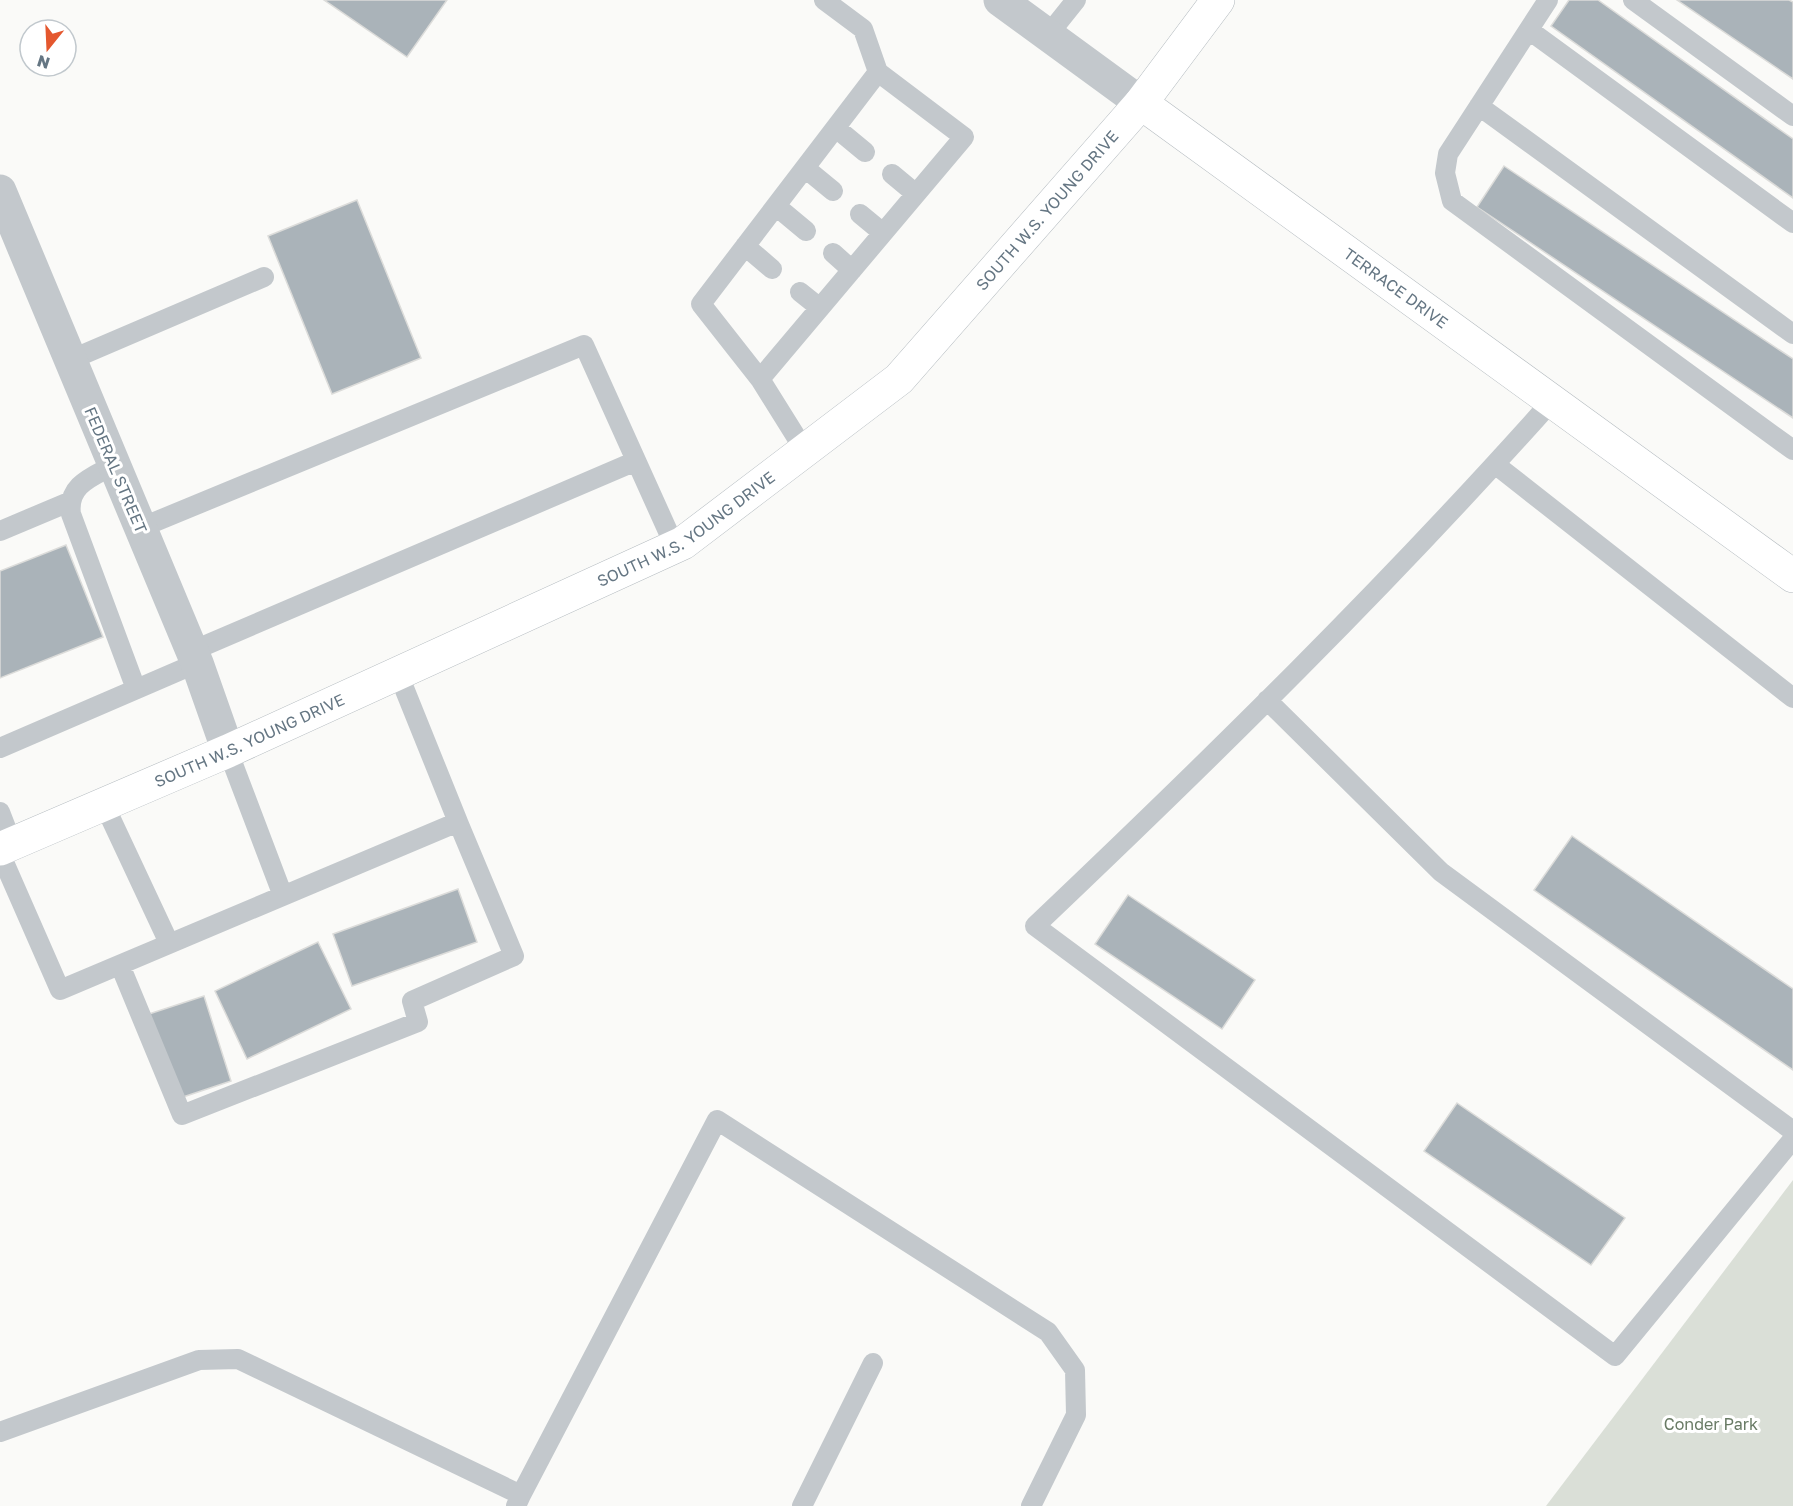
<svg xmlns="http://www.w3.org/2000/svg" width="1793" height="1506" font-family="'Golos Text',sans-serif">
	<rect width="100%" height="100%" fill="#fafaf8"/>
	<!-- green -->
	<path fill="#dadfd7" d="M1793,1180v326h-247z"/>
	<!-- building -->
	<path fill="#aab3b9" stroke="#dcdcda" stroke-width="1.5" d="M324,0h123l-40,57z
		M1569,0h29l195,139v59l-242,-172z
		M1677,0h112l4,2v77z
		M1504,166l289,193v59l-316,-211z
		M357,200l64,158 -89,36 -64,-158z
		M66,545l37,92 -103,41v-107z
		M1572,836l221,153v81l-259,-180z
		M458,889l19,53 -125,44 -19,-52z
		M1128,895l127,85 -33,49 -127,-85z
		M318,942l33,67 -104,50 -32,-68z
		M204,996l27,85 -54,18 -28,-85z
		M1457,1103l168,115 -34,47 -167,-114z"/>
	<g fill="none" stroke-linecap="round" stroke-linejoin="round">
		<!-- secondary casing -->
		<g stroke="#b3babf" stroke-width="34">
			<g id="secondary">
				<path id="s1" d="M1141,103l652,473"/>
				<path id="s2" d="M0,849l228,-98 455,-208 216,-164 242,-276 77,-103"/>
			</g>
		</g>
		<!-- lane -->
		<path stroke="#c3c8cc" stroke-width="20" d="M1548,0l-100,154 -3,19 7,28 341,249
			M1633,0l160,116
			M1529,30l264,193
			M1048,35l28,-35
			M1479,106l314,228
			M836,128l29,24
			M805,168l28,23
			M892,174l24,20
			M776,206l30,25
			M860,214l23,19
			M745,246l27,23
			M833,253l19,17
			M800,292l20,16
			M70,360l194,-83
			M760,379l-59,-75 177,-232
			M1551,402c-163,183 -338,355 -516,524l580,430 178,-217
			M805,451l-45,-72 204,-242 -86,-65 -15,-43 -39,-29
			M114,465c-22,12 -47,20 -43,49l65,175
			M1496,465l297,233
			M140,528l444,-183 91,202
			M0,531l69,-29
			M192,651l444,-190
			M1267,700l174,172 352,259
			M0,748l197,-85
			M228,751l55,145
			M103,802l66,141
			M0,812l12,31
			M0,853l60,137 398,-168 -60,-149
			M120,965l62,150 236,-93 -6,-21 102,-45 -56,-134
			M0,1432l199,-72 39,-1 283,136 -5,11
			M521,1495l196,-375 331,212 27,38 1,45 -45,91
			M802,1506l71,-143"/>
		<!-- street -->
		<path stroke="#c3c8cc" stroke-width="33" d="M1000,0l141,103
			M0,191l197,472 31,88"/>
		<!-- secondary -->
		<use href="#secondary" stroke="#fff" stroke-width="33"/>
	</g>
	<g text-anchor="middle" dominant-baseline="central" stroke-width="6" stroke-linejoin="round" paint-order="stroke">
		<!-- street labels -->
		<g font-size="16" fill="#657683" stroke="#fff">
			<text stroke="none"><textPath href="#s2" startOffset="1244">SOUTH W.S. YOUNG DRIVE</textPath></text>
			<text stroke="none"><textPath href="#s1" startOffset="315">TERRACE DRIVE</textPath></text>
			<text transform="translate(116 470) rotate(67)">FEDERAL STREET</text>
			<text stroke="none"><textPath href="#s2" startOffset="758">SOUTH W.S. YOUNG DRIVE</textPath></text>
			<text stroke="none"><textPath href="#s2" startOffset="272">SOUTH W.S. YOUNG DRIVE</textPath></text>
		</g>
		<!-- park labels -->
		<g font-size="16" fill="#687a64" stroke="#fff">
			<text x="1711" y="1424">Conder Park</text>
		</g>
	</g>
	<!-- north arrow -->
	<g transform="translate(48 48) rotate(198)"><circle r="28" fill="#ffffff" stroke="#c1c8cd" stroke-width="1.5"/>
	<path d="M0-4.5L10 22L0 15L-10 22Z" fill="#e4572e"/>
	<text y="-9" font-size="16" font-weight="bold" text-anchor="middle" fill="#657683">N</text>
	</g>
</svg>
